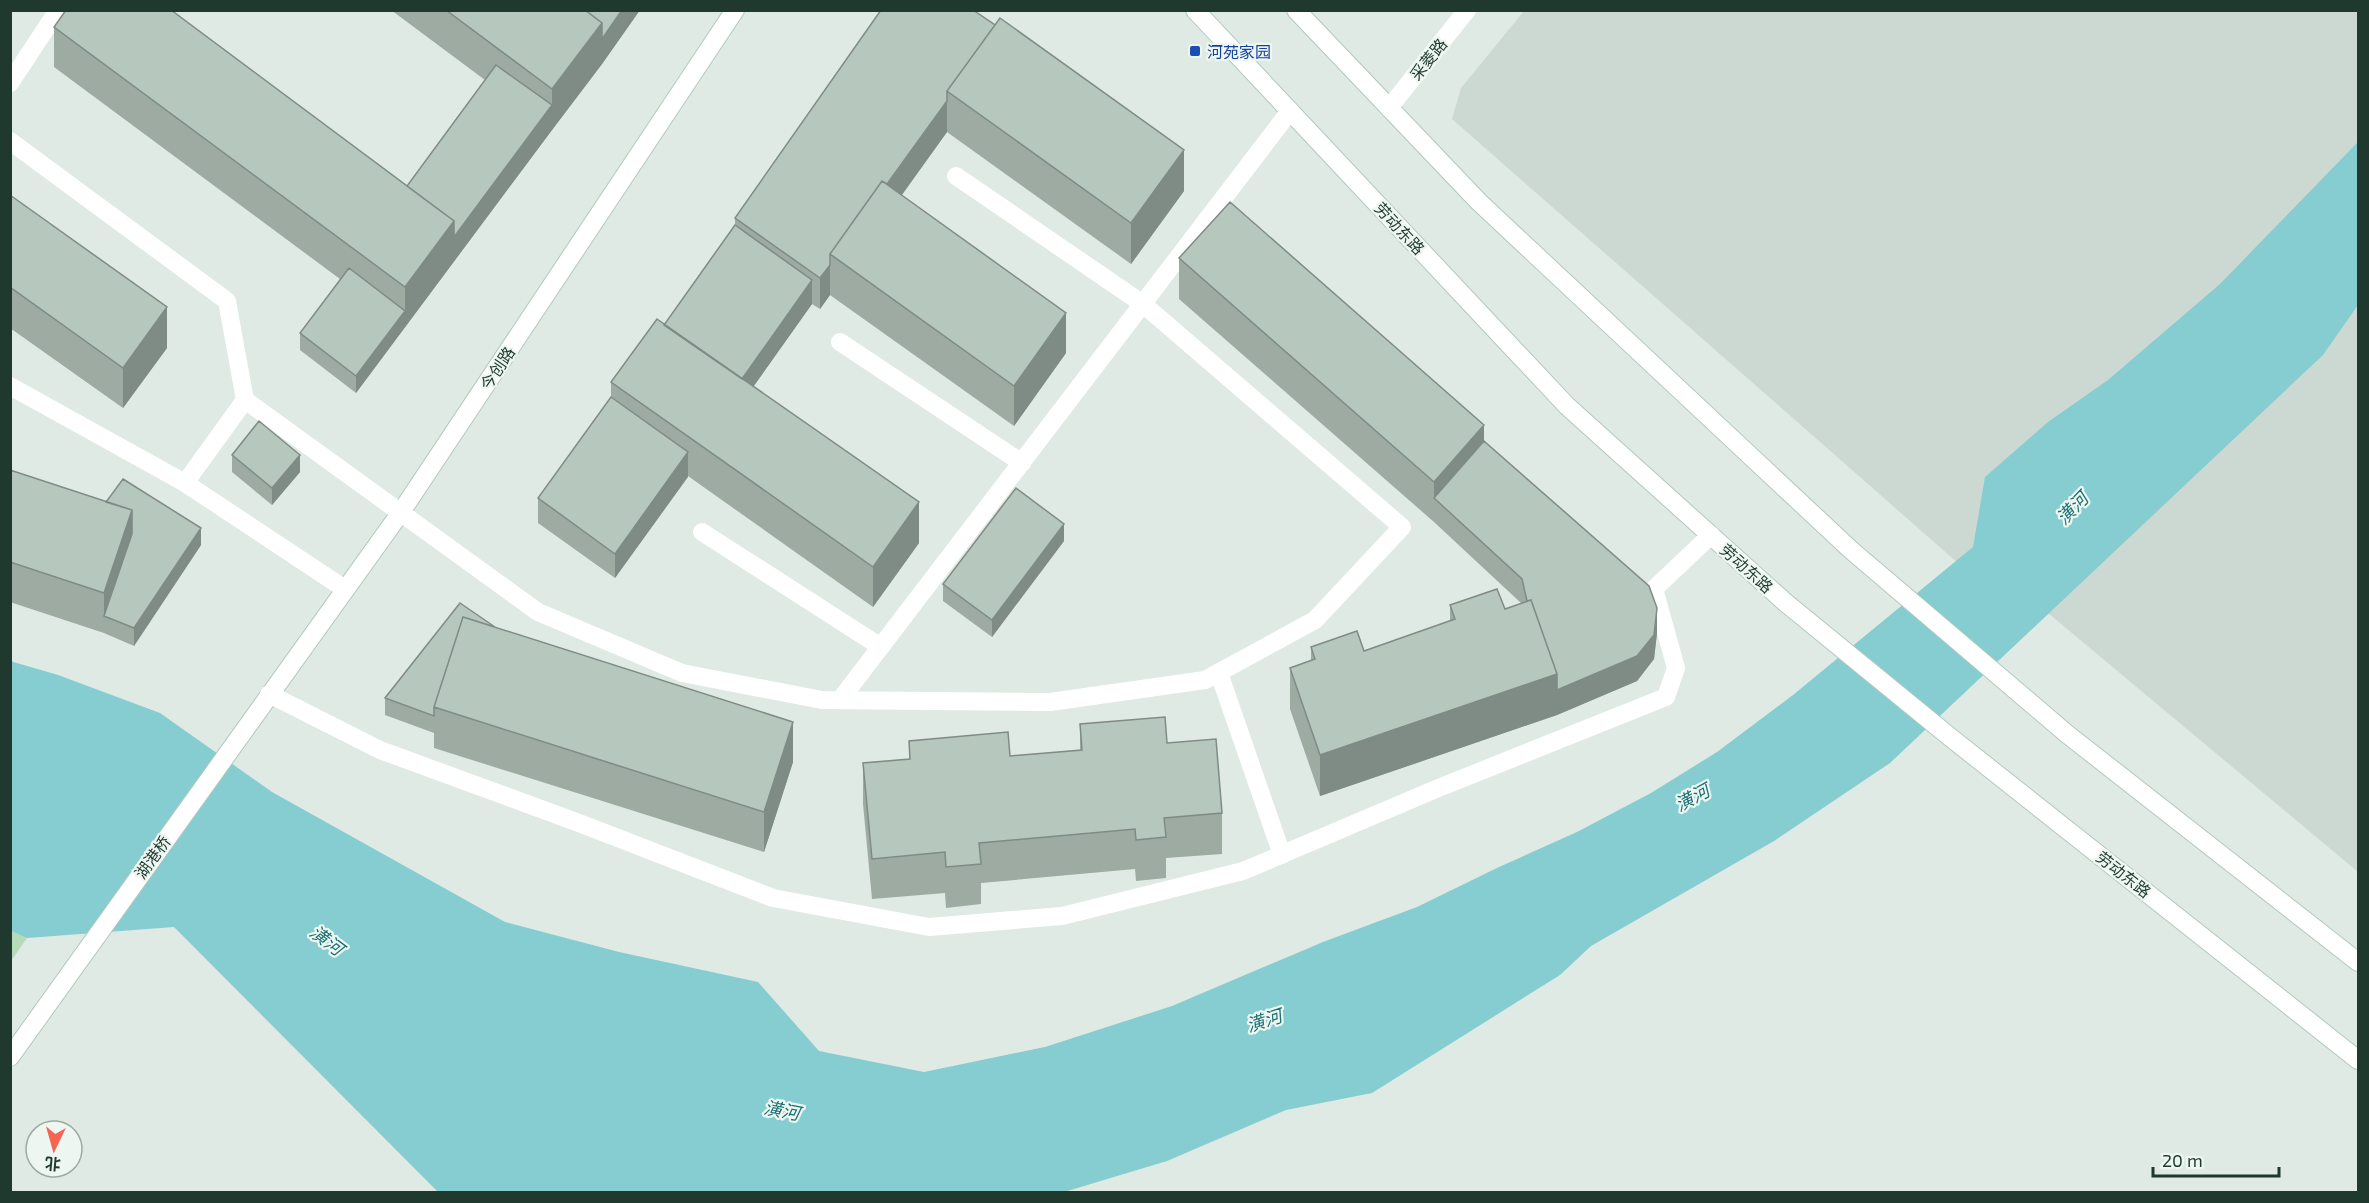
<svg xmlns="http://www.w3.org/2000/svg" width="2369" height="1203" font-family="'Exo 2','Noto Sans SC',sans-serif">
	<rect width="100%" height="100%" fill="#deeae3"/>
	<!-- built -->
	<path fill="#ccd9d2" d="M1524,11h834v190l-375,384 -531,-466 9,-31z
		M2358,305v567l-310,-259 274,-258z"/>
	<!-- green -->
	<path fill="#b6dbbb" d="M11,931l16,7 -16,23z"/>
	<!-- water -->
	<path fill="#85cdd0" d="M2358,142v163l-35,50 -433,408 -116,78 -183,105 -31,29 -188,118 -86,17 -119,51 -103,31h-626l-264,-265 -147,11 -16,-7 -1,-270 48,14 102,38 112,79 233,130 114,30 139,30 61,69 105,21 121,-25 127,-41 151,-64 94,-35 82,-40 78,-35 74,-39 66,-41 76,-57 180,-148 12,-70 63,-55 60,-42 112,-96z"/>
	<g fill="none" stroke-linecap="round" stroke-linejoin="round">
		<!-- secondary casing -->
		<g stroke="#b1c9bd" stroke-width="20">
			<path id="secondary" d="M1195,10l372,396 219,197 164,134 408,323
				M1296,10l183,192 372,348 216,184 291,228
				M10,1057l391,-545 334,-502"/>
		</g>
		<!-- lane -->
		<path stroke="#fff" stroke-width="18" d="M10,83l48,-73
			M10,141l217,160 18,99 293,212 144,61 140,27 228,2 155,-22 110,-60 87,-93 -259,-223 -187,-128
			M840,342l182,121
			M10,386l175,97 160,106
			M185,483l60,-83
			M702,532l179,115
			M1219,673l63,182
			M269,694l111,56 199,73 194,75 156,29 133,-11 181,-45 193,-82 230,-92 10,-29 -22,-79 57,-54
			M840,700l450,-589"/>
		<!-- street -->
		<path stroke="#fff" stroke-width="18" d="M1389,108l78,-98"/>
		<!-- secondary -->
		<use href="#secondary" stroke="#fff" stroke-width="18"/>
	</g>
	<!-- wall -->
	<path fill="#9daba3" d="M391,10h249l-38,54 -50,66 -196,263 -56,-43v-17l40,-54 -286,-212v-40l353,159 78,-106z
		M881,10l303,181 -53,73 -184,-132 -45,63 164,158 -52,73 -184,-131 -10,14 -8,-5 -59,83 166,156 -46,64 -185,-131 -73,102 -77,-55v-25l73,-101v-15l53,-57 71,-100v-7z
		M10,195l157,153 -44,60 -113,-80z
		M1179,258l305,183 173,192 -3,26 -17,22 -80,34 -237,81 -30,-87v-41l21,-7v-14l53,4 86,-30v-16l55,4 16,-6 -87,-81 -255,-223z
		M232,455l68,17 -28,33 -40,-33z
		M10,470l96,32 95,43 -67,101 -30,-13 -94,-31z
		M1064,541l-72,96 -49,-36v-17z
		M385,698l408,64 -29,90 -330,-104v-15l-49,-18z
		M1080,724l87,19 55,70v41l-56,4v20l-30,3 -1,-12 -154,14v21l-35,4 -1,-15 -73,6 -9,-95v-41l46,-4v-18l101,15 70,-6z"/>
	<!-- shaded-wall -->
	<path fill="#7f8b85" d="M622,10h18l-38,54 -50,66 -196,263v-17l49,-65v-24l49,-66 98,-116v-16l50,-66z
		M947,101v31l-98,136 -14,-10z
		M1184,150v41l-53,73v-41z
		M830,265v30l-10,14v-31z
		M812,280v24l-78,110v-25z
		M167,307v41l-44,60v-40z
		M1066,313v40l-52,73v-40z
		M1484,425v40l-50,33v-16z
		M688,452v25l-73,101v-24z
		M300,455v17l-28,33v-17z
		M919,502v41l-46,64v-40z
		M132,510v41l-28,65v-23z
		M1064,524v17l-72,96v-17z
		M201,528v17l-67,101v-18z
		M1657,608v25l-3,26 -17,22 -80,34v-25z
		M1557,674v41l-237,81v-41z
		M793,722v40l-29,90v-40z"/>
	<!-- building -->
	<path fill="#b6c7be" stroke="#7f8b85" stroke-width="1.5" d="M66,10h105l283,211 -49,66 -351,-260z
		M446,10h139l17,13 -50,66z
		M585,10h37l-20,29v-16z
		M881,10h92l22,15 -48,66v10l-60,83 -5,-3 -52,73v11l-10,13 -85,-60z
		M1000,18l184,132 -53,73 -184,-132z
		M496,65l56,40 -98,132v-16l-47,-35z
		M882,181l184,132 -52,73 -184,-132z
		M10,195l157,112 -44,61 -113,-81z
		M1230,202l254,223 -50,57 -255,-224z
		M735,225l77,55 -70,99 -78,-54z
		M349,268l56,43 -49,65 -56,-43z
		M657,319l262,183 -46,65 -262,-185z
		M611,397l77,55 -73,102 -77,-56z
		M259,421l41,34 -28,33 -40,-33z
		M1484,441l165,145 8,22 -3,27 -17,21 -80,34v-16l-26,-74 -4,1 -5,-22 -88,-81z
		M10,470l122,40 -28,83 -94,-31z
		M123,479l78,49 -67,100 -30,-12 28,-82v-24l-26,-8z
		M1016,488l48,36 -72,96 -49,-36z
		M1497,589l8,20 26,-9 26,74 -237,81 -30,-87 25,-9 -4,-12 46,-16 7,20 91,-32 -5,-14z
		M460,603l35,24 -32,-10 -29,90v9l-49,-18z
		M463,617l330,105 -29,90 -330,-105z
		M1165,717l2,26 49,-4 6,74 -58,5 2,19 -30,3 -1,-11 -156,14 2,21 -35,3 -1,-15 -73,7 -9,-96 47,-4 -1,-18 99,-9 2,24 72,-6 -2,-26z"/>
	<!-- markers -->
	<rect fill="#1a4fb4" stroke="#eef6f1" stroke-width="2" x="1189" y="45" width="12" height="12" rx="3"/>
	<g text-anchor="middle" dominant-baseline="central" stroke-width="4.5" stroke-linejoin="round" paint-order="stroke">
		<!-- transit labels -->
		<g font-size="16" fill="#164399" stroke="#eef6f1" text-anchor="start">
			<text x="1207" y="51">河苑家园</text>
		</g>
		<!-- street labels -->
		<g font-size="16" fill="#1f392f" stroke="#eef6f1">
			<text transform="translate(1428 59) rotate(-51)">采菱路</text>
			<text transform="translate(1400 228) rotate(47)">劳动东路</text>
			<text transform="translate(497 368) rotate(-56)">今创路</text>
			<text transform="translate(1747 568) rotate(42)">劳动东路</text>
			<text transform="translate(152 857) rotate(-54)">湖港桥</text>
			<text transform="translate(2124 874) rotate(38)">劳动东路</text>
		</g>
		<!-- water labels -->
		<g font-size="18" font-style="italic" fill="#1a7074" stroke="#eef6f1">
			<text transform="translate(2072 508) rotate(-46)">潢河</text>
			<text transform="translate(1692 797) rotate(-28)">潢河</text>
			<text transform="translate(327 940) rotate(37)">潢河</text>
			<text transform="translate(1264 1020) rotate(-18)">潢河</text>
			<text transform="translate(782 1110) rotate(11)">潢河</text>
		</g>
	</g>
	<!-- border -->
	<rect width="2369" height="1203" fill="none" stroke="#1f392f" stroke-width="24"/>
	<!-- north arrow -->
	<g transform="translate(54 1149) rotate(185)"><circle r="28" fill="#eef6f1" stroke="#9baaa3" stroke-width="1.5"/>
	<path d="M0-4.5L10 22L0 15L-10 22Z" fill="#f26653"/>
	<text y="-9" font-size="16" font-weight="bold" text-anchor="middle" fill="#1f392f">北</text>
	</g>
	<!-- scale -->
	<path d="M2153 1167v9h126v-9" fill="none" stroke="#1f392f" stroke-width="3"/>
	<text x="2162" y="1167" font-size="18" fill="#1f392f" stroke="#eef6f1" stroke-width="4.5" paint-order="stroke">20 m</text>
</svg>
